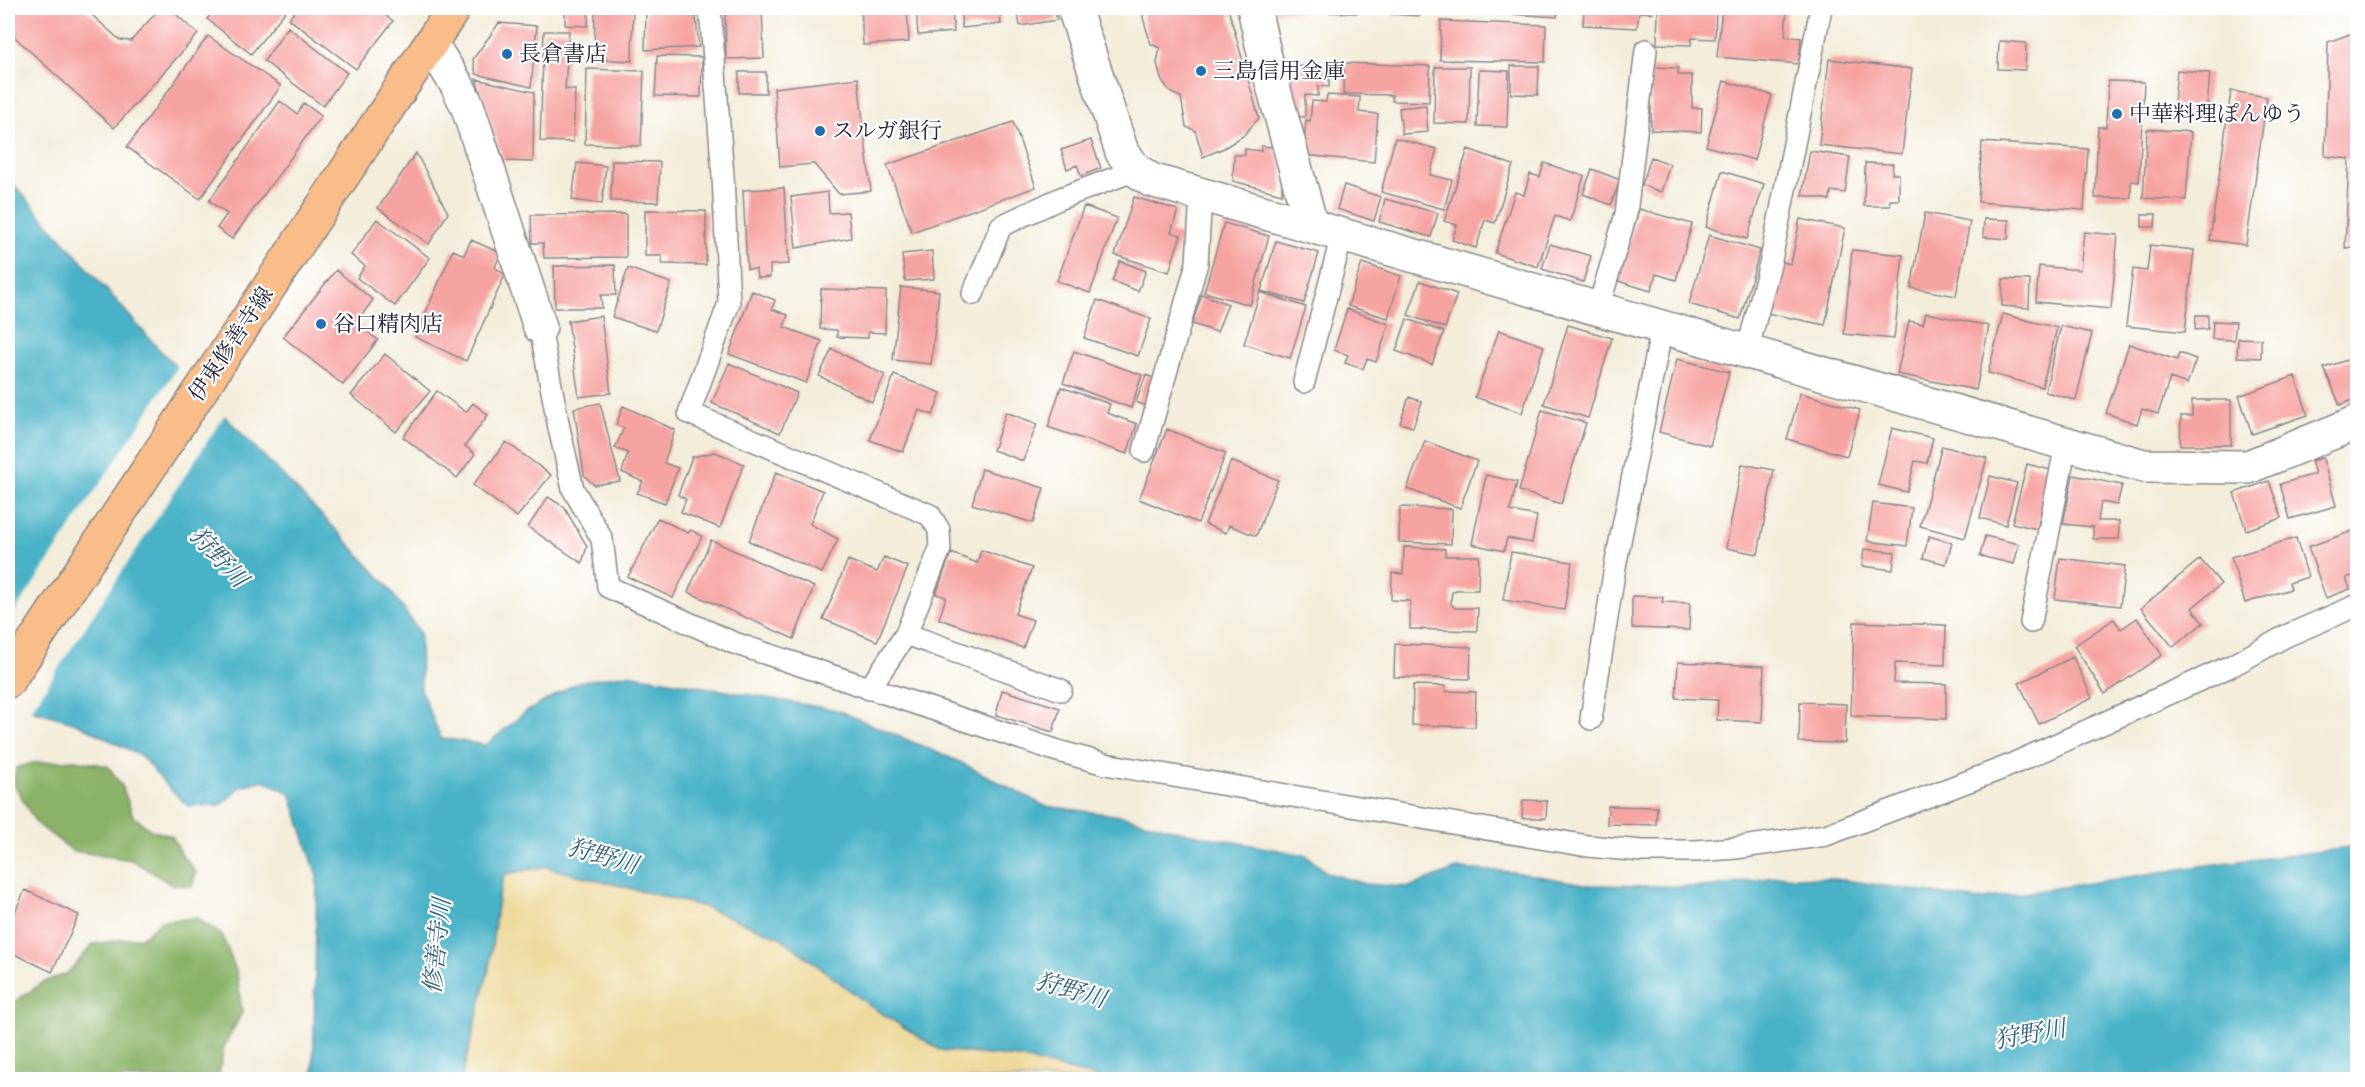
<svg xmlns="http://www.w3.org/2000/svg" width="2365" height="1087" font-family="Alegreya,'Noto Serif JP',serif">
	<rect width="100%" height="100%" fill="#fff"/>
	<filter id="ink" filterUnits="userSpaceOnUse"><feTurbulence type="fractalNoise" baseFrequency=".0167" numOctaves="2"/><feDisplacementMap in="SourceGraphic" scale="12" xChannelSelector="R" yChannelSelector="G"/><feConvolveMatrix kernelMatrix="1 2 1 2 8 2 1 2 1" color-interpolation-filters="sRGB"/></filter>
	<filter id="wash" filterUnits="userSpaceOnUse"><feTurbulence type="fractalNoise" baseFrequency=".008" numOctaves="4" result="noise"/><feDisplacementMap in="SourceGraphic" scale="24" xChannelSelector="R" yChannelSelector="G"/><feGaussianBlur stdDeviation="1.35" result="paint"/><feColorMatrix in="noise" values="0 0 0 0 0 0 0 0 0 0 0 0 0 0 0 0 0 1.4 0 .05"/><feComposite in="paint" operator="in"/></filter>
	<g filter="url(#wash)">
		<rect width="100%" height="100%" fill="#f3edda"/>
		<!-- forest -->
		<path fill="#8ab268" stroke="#566a52" stroke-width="1.5" d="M75,760l33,6 14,20 11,30 18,14 21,6 9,18 15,18 -4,15 -21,-3 -39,-24 -59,-9 -37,-28 -22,-39 2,-16 17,-5z
			M196,918l26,17 15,38 5,39 -18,35 -6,32h-210v-73l36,-24 24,-9 25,-29 49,-7 19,-16z"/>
		<!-- sand -->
		<path fill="#eeda9e" stroke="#887e6c" stroke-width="1.5" d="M545,867l156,39 79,31 93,71 67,42 79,8 86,21 -644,1 28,-111 9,-72 7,-23z"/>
		<!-- water -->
		<path fill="#49b2c7" stroke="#366a81" stroke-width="1.5" d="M8,178l149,169 180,184 49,53 34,49 1,58 20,47 45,7 38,-32 54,-31 50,-8 209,36 123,52 85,44 77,10 65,17 118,22 23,18 38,11 43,3 48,-18 57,3 76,13 124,2 68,-11 63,4 133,20 229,-35 150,-18v232h-1252l-86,-21 -79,-8 -67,-42 -93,-71 -79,-31 -156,-39 -40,7 -7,23 -9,72 -28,110h-148l4,-203 -27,-83 -27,-13 -23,7 -20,19h-32l-20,-19 -27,-31 -65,-33 -68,-20z"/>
		<!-- pier -->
		<path fill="#f3edda" d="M179,365l47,48 -197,300 -21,-7v-84z"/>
		<g id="blocks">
			<!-- building -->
			<path fill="#f6a4a2" d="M8,8h76l36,32 11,1 29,-33h9l29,26 -84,94 -106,-97z
				M184,8h16l-5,7z
				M216,8h72l-37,46 -44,-35z
				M297,8h78l18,13 -37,48 -67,-50z
				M565,8h24l-1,18 -23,-1z
				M595,8h38l-1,53 -38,-2z
				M646,8h49l4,39 -54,3z
				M725,8h37l2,50 -38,1z
				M861,8h46l2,34 -46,3z
				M916,8h36l2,24 -36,3z
				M960,8h39l2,16 -39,4z
				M1017,8h36l4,12 -37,6z
				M1143,8h85l31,110 -16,18 -19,12 -21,9 -8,-27 -9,-3 -5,-30 -10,-4 -10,-14 -4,-16 3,-15 -9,-4 -8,-26z
				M1266,8h44v4l-44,-2z
				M1315,8h42v5l-42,-1z
				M1392,8h29l-1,8 -28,-2z
				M1429,8h39l-1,5 -38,-3z
				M1497,8h61l-1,9 -60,-4z
				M1584,8h69v5l-14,-1 -2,16 -54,-3z
				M1658,8h50v4l8,1 -1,26 -23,-1 -1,7 -34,-1z
				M1722,8h65l-2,28 16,2 -2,26 -82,-7z
				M1441,21l105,4 -1,37 -105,-2z
				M499,23l38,3 -6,61 -55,-13 -3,-15z
				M288,27l59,46 -24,33 -59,-45z
				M544,31h25l-4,58 10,1 -2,52 -33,-1z
				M2358,31v215l-13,2 4,-89 -24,-3 3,-114z
				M208,36l73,50 -81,113 -73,-52z
				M1999,41l27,2 -1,27 -27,-1z
				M657,56l45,1 -1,40 -46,-1z
				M1829,59l83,10 -10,85 -83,-9z
				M1344,63l86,3 -1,36 -37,-1v-6l-49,-1z
				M1291,66l38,1v20l-11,-1v10l-13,-1v22l-15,-1z
				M1511,66h28l-1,29 -27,-1z
				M1435,67h35l-1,57 -35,-1z
				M1651,67l27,1v7h14v33h10l-1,24 -50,-2z
				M587,69l57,2 -3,75 -56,-2z
				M1479,70l30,1 -2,56 -30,-1z
				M2177,70l33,3 -4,43 -33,-3z
				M739,72h27v21h-27z
				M858,78l13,113 -32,3 -25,-30 -34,3 -6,-79z
				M476,79l58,13 -1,70 -29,-1z
				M1724,81l48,14 -18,65 -48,-14z
				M2108,81l36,1 -5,100 -8,-1v17h-36l3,-71h8z
				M2231,91l36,6 -21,148 -36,-5z
				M1327,95l33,2 -1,15 19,2 -4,48 -71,-7 3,-35 4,1 2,-20 14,1z
				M280,101l17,13 7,-11 17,13 -89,123 -15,-11 10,-14 -18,-13z
				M1426,105l2,27 -26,2 -3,-26z
				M1013,122l23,65 -124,45 -25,-67z
				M2147,129l44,3 -5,68 -43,-2z
				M1395,138l42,11 -7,26 22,5 -8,29 -63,-17z
				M1091,140l10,28 -20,8 -4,-11 -10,4 -6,-19z
				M1982,142l106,7 -4,61 -106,-8z
				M1261,146l12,1 9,21v26l-49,-13 1,-26h11v-6l16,2z
				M1468,149l45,16 -18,58 -10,-3 -9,28 -24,-8 5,-15 -13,-4z
				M1810,151l40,6 -5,36 -14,-2 -1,9 -28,-5z
				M416,153l32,60 -19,31 -51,-36z
				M1651,157l19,7 -9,28 -19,-7z
				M612,161l48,1 -2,40 -47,-1z
				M577,163l29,3 -4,38 -30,-4z
				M1544,163l40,13 -14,45 -15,-5 -17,51 -43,-14 20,-61 9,3 6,-21 10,3z
				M1865,163l28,1 -1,10h7v26h-9v6h-26z
				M1592,169l28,11 -9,25 -28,-11z
				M1722,171l42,13 -17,55 -41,-12z
				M1344,185l37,12 -7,24 -37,-12z
				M784,188l5,76 -19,1v12l-13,1 -1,-9h-9l-4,-79z
				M828,192l1,21 19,-1 3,26 -55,10 -5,-51z
				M1134,197l44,13 -7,22 10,3 -12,37 -54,-17z
				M1385,199l53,14 -7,24 -52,-15z
				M1084,206l33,12 -27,75 -33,-12z
				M1639,209l53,15 -16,56 -20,-6 -5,17 -33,-10z
				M645,210l61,1v54l-44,-1v-8h-17z
				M1925,213l45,8 -14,75 -45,-8z
				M626,214v43l-82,1 -1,-15h-11l-1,-28z
				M2142,214h14l-1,13h-13z
				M377,219l53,39 -35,48 -38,-28 8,-12 -14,-11z
				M1800,219l45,9 -20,97 -58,-12 11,-52 13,3z
				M1984,219l25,1 -1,19 -25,-2z
				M1224,223l45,13 -19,69 -46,-13z
				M2084,232l34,3 -7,74 -75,-7 3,-36 41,4z
				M1709,235l51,15 -20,69 -51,-15z
				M471,240l30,13 -6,14 10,8 -39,86 -51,-24 38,-87 11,5z
				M1276,241l43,12 -15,50 -43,-12z
				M1550,244l41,12 -8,26 -41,-13z
				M2150,245l44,5 -9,82 -59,-6 7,-57 14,2z
				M1852,250l51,5 -9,84 -50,-5z
				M932,251l2,28 -29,2 -3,-27z
				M1120,261l26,10 -8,20 -26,-10z
				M1362,263l39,13 -13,42 -40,-12z
				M615,265l1,30h-15l1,13h-47l-1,-42z
				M628,268l43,15 -15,48 -44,-14z
				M336,270l37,30 -17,23 22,17 -35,45 -60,-48z
				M2003,279l27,1 -1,28 -27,-2z
				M1420,281l37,13 -12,34 -37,-13z
				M901,287l38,4 -8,73 -38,-4z
				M821,289l65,2 -1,42 -17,-1v6l-31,-1v-7l-17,-1z
				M752,291l23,9 -3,9 16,6 -4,12 38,14 -16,42 -77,-29z
				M1260,292l46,15 -16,51 -46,-14z
				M1202,294l26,10 -11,28 -25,-8z
				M1097,300l54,19 -13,37 -54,-18z
				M1347,309l42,15 -13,38 -9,-3 -4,10 -18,-6 3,-8 -14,-5z
				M1926,313l63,13 -13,64 -79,-16 12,-53 14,3z
				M2003,314l54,14 -15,59 -54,-14z
				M2196,315h12v14l-13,1z
				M601,316l10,77 -32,4 -11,-76z
				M1407,319l37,13 -12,32 -36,-13z
				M2213,321l23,1 -2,18 -22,-1z
				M1568,325l44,13 -24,80 -44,-14z
				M2061,326l31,7 -16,67 -31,-8z
				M1499,330l45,16 -22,67 -47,-16z
				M2238,338l23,1v19l-24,-1z
				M2129,344l48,16 2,-7 17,6 -9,25 -17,-6 -12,36 -16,-5 -5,15 -31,-11z
				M832,349l53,26 -13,27 -53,-26z
				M1074,351l68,24 -11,33 -68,-25z
				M385,354l45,37 -34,41 -45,-37z
				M2358,356v42l-18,7 -16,-37z
				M1677,359l52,13 -19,74 -51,-14z
				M729,363l68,30 -17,40 -68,-30z
				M894,375l47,18 -8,22 -14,-5 -16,42 -33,-12z
				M1146,375l10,4 -10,27 -10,-4z
				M2295,376l13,39 -56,19 -13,-38z
				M1061,387l49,17 -3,9 30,11 -10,30 -79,-27z
				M437,391l29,21 7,-9 15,12 -23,31 10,8 -18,24 -54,-41z
				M1800,393l60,17 -13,46 -60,-17z
				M1409,397l13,5 -9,25 -13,-4z
				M2192,400h39v45h-51l1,-29h11z
				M600,403l20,78 -26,4 -10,-10 -10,-67z
				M623,406l52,24 -11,33 14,5 -13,35 -28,-10 6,-11 -21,-10 6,-19 -13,-5 9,-20 -8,-3z
				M1542,410l44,13 -25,81 -42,-13z
				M1006,412l31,12 -14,37 -30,-11z
				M1892,428l41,10 -6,25 -12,-2 -8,31 -29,-7z
				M1167,429l59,24 -28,70 -59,-24z
				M1425,441l52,20 -17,47 -53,-19z
				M506,442l45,33 -34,42 -44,-32z
				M1942,446l45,12 -22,80 -45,-12z
				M715,452l29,12 -24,64 -39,-16 5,-13 -8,-4 14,-38z
				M2323,458l13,48 -46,13 -10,-35 35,-10 -4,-13z
				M1231,461l47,19 -22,56 -27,-11 -3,8 -21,-9z
				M1742,464l32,6 -16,84 -32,-6z
				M2027,464l24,6 -14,59 -25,-6z
				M982,469l62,19 -11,35 -61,-19z
				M776,472l47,19 -13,33 28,15 -16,34 -73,-32z
				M1486,475l31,7 -7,29 27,5 -5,27 -25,-5 -3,13 -32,-7z
				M2073,475l49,10 -5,20 -16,-3 -3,19h21v18h-26v-12l-30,-3z
				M1990,476l27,7 -11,42 -26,-7z
				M2269,481l13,37 -36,12 -12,-37z
				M548,497l16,10 23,39 -5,17 -54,-36z
				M1873,503l39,5 -5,38 -40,-5z
				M1400,507l52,2 -1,35 -52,-2z
				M658,518l30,15 3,-3 11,6 -29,62 -45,-21z
				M2358,529v45l-12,4 4,11 -24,9 -18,-51z
				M1929,536l23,7 -6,21 -23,-6z
				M1985,536l34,8 -5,20 -34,-8z
				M2296,538l12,39 -19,6 2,6 -46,14 -14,-46z
				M711,540l103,47 -20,52 -106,-47z
				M1404,547l41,2v7h34l-1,34h-22l-4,2 -1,7v5l4,4h23l-1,23 -67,-2v-28l-19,-1 1,-27 11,1z
				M1864,549l31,3 -2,18 -31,-4z
				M981,550l51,18 -17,46 18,6 -10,28 -84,-29 7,-22 -10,-3 15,-41 26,10z
				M1511,552l61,10 -8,48 -61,-10z
				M884,557l24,10 -31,74 -54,-22 25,-59 29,12z
				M2060,558l65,8 -5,40 -65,-7z
				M2200,559l21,25 -29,24 11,15 -30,24 -32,-39z
				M1632,596l31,1 -1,5 28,1 -1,27 -57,-2z
				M2137,618l25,37 -57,39 -31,-48 40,-27 7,10z
				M1854,622l92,3 -1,40 -50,-2 -1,20 52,1v35l-95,-3z
				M1395,644l76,3 -1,32 -76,-2z
				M2073,657l19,41 -53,26 -20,-41z
				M1678,662l86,4 -2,56 -45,-2 1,-20 -42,-2z
				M1413,685l33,1 -1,5 31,1 -1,35 -63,-2z
				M1002,690l58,18 -7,24 -57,-17z
				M1800,702l46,2 -1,39 -46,-1z
				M1523,800l24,1 -1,17h-24z
				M1608,806l49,1 -1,18 -49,-1z
				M25,890l54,25 -27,57 -44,-21v-24z"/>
		</g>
	</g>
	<g filter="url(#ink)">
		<use href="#blocks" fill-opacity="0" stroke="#8a888a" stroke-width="1.5"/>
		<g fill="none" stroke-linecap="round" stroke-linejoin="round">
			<!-- service casing -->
			<g stroke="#8a888a" stroke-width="24">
				<path id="service" d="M710,8l13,168 6,127 -40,110 241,102 9,15 1,19 -34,85 -37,55
					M973,294l28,-68 60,-28 75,-28
					M1598,309l28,-95 20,-164
					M540,327l19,101 14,61 29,50 6,48 126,56 324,108 47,13 68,12 415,70 54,5h54l40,-3 90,-13 180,-68 227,-102 53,-29 72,-31
					M1747,352l24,-92 50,-252
					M1304,382l38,-147
					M1144,451l53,-188 4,-69
					M2031,622l35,-178
					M906,634l155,56
					M1591,719l24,-152 47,-240"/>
			</g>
			<!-- minor casing -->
			<g stroke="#8a888a" stroke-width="36">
				<path id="minor" d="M1074,8l48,144 14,18 15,10 993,286 104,1 110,-45
					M1254,8l10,45 47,172
					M431,44l26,41 10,20 73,222"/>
			</g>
			<!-- primary casing -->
			<g stroke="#8a888a" stroke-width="36">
				<path id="primary" d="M8,681l446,-673"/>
			</g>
			<!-- service -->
			<use href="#service" stroke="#fff" stroke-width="21"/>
			<!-- minor -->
			<use href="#minor" stroke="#fff" stroke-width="33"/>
			<!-- primary -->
			<use href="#primary" stroke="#f8bd89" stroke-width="33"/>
		</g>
	</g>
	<!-- markers -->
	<g fill="#1f6fb2" stroke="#fff" stroke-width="2">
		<circle cx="507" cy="54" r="6"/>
		<circle cx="1201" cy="71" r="6"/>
		<circle cx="2117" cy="114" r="6"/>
		<circle cx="820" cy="131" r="6"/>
		<circle cx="321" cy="324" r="6"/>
	</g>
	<g text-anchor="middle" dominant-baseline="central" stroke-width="4.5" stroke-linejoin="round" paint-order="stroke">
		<!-- poi labels -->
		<g font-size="22" fill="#22223b" stroke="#fff" text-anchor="start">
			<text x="519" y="54">長倉書店</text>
			<text x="1213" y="71">三島信用金庫</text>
			<text x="2129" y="114">中華料理ぽんゆう</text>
			<text x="832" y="131">スルガ銀行</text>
			<text x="333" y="324">谷口精肉店</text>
		</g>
		<!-- street labels -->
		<g font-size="22" fill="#22223b" stroke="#fff">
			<text transform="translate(231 344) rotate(-56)">伊東修善寺線</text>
		</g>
		<!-- water labels -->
		<g font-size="24" font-style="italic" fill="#34637a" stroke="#fff">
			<text transform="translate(219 557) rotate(47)">狩野川</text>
			<text transform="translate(603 856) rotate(16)">狩野川</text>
			<text transform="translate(437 946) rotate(-84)">修善寺川</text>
			<text transform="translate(1071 990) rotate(16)">狩野川</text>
			<text transform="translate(2030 1034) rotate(-10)">狩野川</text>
		</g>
	</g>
	<!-- margin -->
	<rect width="2365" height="1087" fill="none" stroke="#fff" stroke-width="30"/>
</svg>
